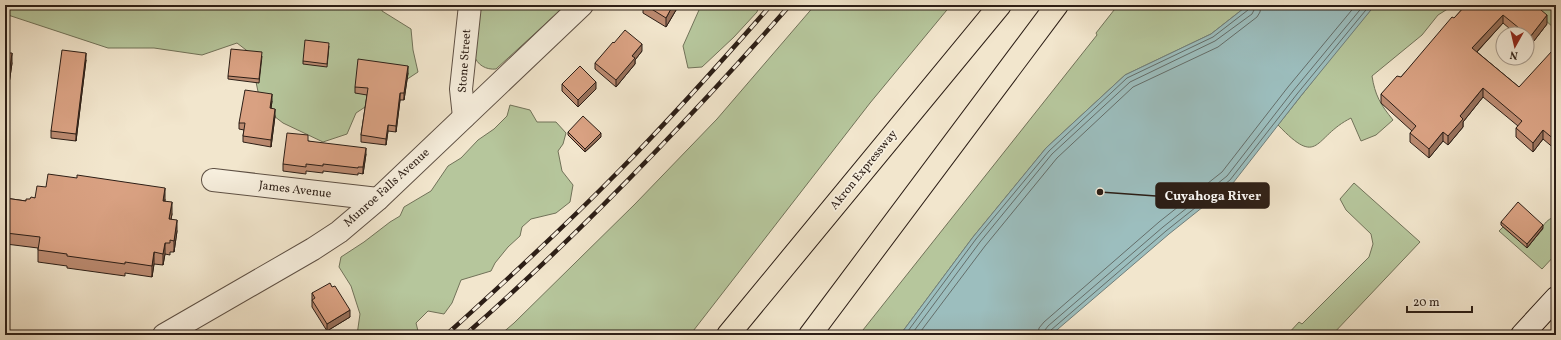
<svg xmlns="http://www.w3.org/2000/svg" width="1561" height="340" font-family="Vollkorn,serif">
	<rect width="100%" height="100%" fill="#f2e6cd"/>
	<filter id="stains"><feTurbulence type="fractalNoise" baseFrequency=".005" numOctaves="4"/><feColorMatrix values="0 0 0 0 .2 0 0 0 0 .09 0 0 0 0 .02 0 0 0 .5 -.17"/></filter>
	<radialGradient id="worn" r=".72"><stop offset=".6" stop-color="#630" stop-opacity="0"/><stop offset="1" stop-color="#630" stop-opacity=".3"/></radialGradient>
	<!-- green -->
	<path fill="#b6c69c" stroke="#717259" d="M13,5h369v6l29,18 2,21 5,22 -62,41 -9,21 -24,8 -40,-19 -22,-17 -11,-53 -13,-10 -35,12 -48,-7h-46l-103,-34v-5z
		M481,5h85l-70,64c-10,1 -19,-4 -22,-14z
		M702,5h57l-2,7 -23,25 -32,30 -14,1 -5,-22 16,-36z
		M815,5h136l-81,98 -180,232h-190l14,-12 121,-119 82,-85z
		M1118,5h130l-37,29 -86,41 -79,73 -73,89 -73,98h-41l238,-300 -1,-2z
		M1375,5h79l-16,10 -16,20 -50,41c3,19 8,28 21,44l-17,15 -15,6 -10,-23c-38,19 -31,51 -73,7l68,-86z
		M1529,5h27v25z
		M510,105l20,5 7,12h19l10,11 -3,11 -5,7 4,20 11,14 -3,17 -14,11 -25,6 -9,8 -2,9 -12,11 -13,16 -4,8 -30,9 -9,23 -8,11 -16,-3 -12,12 3,12h-62l3,-21 -9,-28 -12,-19 2,-10 23,-15 26,-20 10,-6 4,-9 27,-16 17,-25 13,-8 17,-18 16,-11 13,-13z
		M1354,183l66,59 -88,93h-45l12,-13 3,2 67,-67 4,-13 -2,-10 -25,-24 -6,-11z
		M1556,217v37l-14,15 -43,-38 4,-4 24,20 16,-18 -1,-2c4,-5 7,-9 14,-10z"/>
	<!-- water -->
	<path fill="#9cbebe" stroke="#6f7e7b" d="M1248,5h127l-75,92 -67,86 -64,51 -118,101h-151l73,-98 73,-89 79,-73 86,-41z"/>
	<g fill="none" stroke-linecap="round" stroke-linejoin="round">
		<!-- shore -->
		<path stroke="#646e6a" stroke-width="1" d="M905,335l71,-96 73,-88 78,-73 86,-41 35,-27 2,-5
			M911,335l69,-93 72,-88 78,-72 85,-41 37,-27 2,-4 1,-5
			M918,335l67,-89 72,-88 76,-71 85,-40 39,-30 3,-5 1,-7
			M1038,335l1,-7 5,-6 115,-100 63,-50 66,-85 68,-82
			M1044,335l1,-5 3,-4 115,-99 64,-51 66,-85 71,-86
			M1049,335l2,-5 115,-99 64,-51 67,-86 73,-89"/>
		<!-- minor casing -->
		<g stroke="#5e5044" stroke-width="24">
			<path id="minor" d="M464,117l-3,-28 9,-84
				M213,180l165,19"/>
		</g>
		<!-- tertiary casing -->
		<g stroke="#5e5044" stroke-width="24">
			<path id="tertiary" d="M164,335l149,-86 26,-17 39,-33 204,-194"/>
		</g>
		<!-- secondary casing -->
		<g stroke="#2c1e16" stroke-width="24">
			<path id="secondary" d="M1522,335l34,-37"/>
		</g>
		<!-- motorway casing -->
		<g stroke="#2c1e16" stroke-width="24">
			<path id="motorway" d="M728,335l272,-330
				M810,335l247,-330"/>
		</g>
		<!-- minor -->
		<use href="#minor" stroke="#f7efde" stroke-width="22"/>
		<!-- tertiary -->
		<use href="#tertiary" stroke="#f7efde" stroke-width="22"/>
		<!-- secondary -->
		<use href="#secondary" stroke="#f7efde" stroke-width="22"/>
		<!-- motorway -->
		<use href="#motorway" stroke="#f2e6cd" stroke-width="22"/>
		<!-- rail casing -->
		<g stroke="#2c1e16" stroke-width="4.5">
			<path id="rail" d="M446,335c60,-54 118,-108 174,-165 52,-53 102,-109 151,-165
				M465,335c116,-102 223,-214 325,-330"/>
		</g>
		<!-- rail -->
		<use href="#rail" stroke="#f7efde" stroke-width="3" stroke-dasharray="9" stroke-linecap="butt"/>
	</g>
	<!-- wall -->
	<path fill="#bb8a70" stroke="#2c1e16" d="M45,5h13v2z
		M207,5h12l-1,2z
		M643,5h36l-13,22 -23,-14z
		M1466,5l81,19 -17,22 -3,-3v-9h-11l-13,-11 -26,29 42,35 37,-32v95l-13,-11 -10,13 -17,-15v-9l2,-2 -35,-29 -20,25v5l-15,18 -5,-4 -14,17 -19,-16v-9l2,-2 -31,-28v-9l20,-17z
		M5,36l2,10 -1,7 6,10 -3,21h-3l-1,3z
		M614,43l28,8 -7,9v4l-19,23 -21,-18v-6z
		M329,46l-2,21 -24,-3v-3z
		M262,56l-3,27 -31,-4v-3z
		M86,60l-10,81 -25,-3v-7z
		M408,73l-4,27h-4l-4,32 -8,-1 -2,14 -25,-3v-7l6,-40 -12,-2v-6z
		M562,84l34,5 -18,18 -16,-16z
		M272,101l-1,7 4,8 -4,31 -28,-5v-6l1,-6 -5,-1v-6z
		M568,132l33,5 -16,15 -17,-17z
		M308,141l58,13 -3,20 -5,-1v2l-35,-4v2l-17,-2v3l-23,-3v-7z
		M46,187l119,12v2l7,13 -1,5 6,12 -3,21h-4v3l-5,-1 -2,11 -9,-1 -2,13 -27,-4v3l-58,-8v-2l-29,-4v-14l-32,-4 -1,-46 21,3 9,-3z
		M1501,222l42,6 -16,20 -26,-23z
		M332,287l18,30 -23,14 -15,-24v-14z"/>
	<!-- shaded-wall -->
	<path fill="#98715b" stroke="#2c1e16" d="M673,5h6l-13,22v-9z
		M1503,15v8l-31,34v-9z
		M1547,15v9l-17,22v-9z
		M7,36v10l-2,13v-10z
		M642,44v7l-7,9v4l-19,23v-7l16,-24z
		M12,53v10l-3,21v-9z
		M86,53v7l-10,81v-7z
		M408,66v7l-4,27v-7z
		M596,82v7l-18,18v-7z
		M1483,88v9l-20,25v5l-15,18v-9l12,-20z
		M400,93v7l-4,32v-6z
		M272,94v7l-2,14v-7z
		M275,109v7l-4,31v-7z
		M388,125v6l-2,14v-6z
		M1543,130v9l-10,13v-9z
		M1443,132v9l-14,17v-9z
		M601,133v4l-16,15v-3z
		M366,148v6l-3,20v-7z
		M165,188v11l-2,13v-11z
		M172,202v12l-3,16v-11z
		M177,220v11l-3,21v-11z
		M1543,225v3l-16,20v-4z
		M6,233v11l-1,5v-12z
		M165,243v11l-2,11v-11z
		M154,252v12l-2,13v-11z
		M350,310v7l-23,14v-7z"/>
	<!-- building -->
	<path fill="#d9a182" stroke="#2c1e16" d="M645,5h28l-7,13z
		M1466,5h69l12,10 -17,22 -27,-22 -31,33 47,39 33,-36 4,4v86l-13,-11 -10,13 -17,-15 6,-7 -39,-33 -23,28 3,3 -15,17 -5,-4 -14,17 -19,-16 6,-7 -35,-32 16,-18 4,1 51,-60 2,1z
		M625,30l17,14 -10,12 3,2 -19,22 -21,-17 18,-21 1,1z
		M5,36h2l-2,13z
		M305,40l24,3 -2,21 -24,-3z
		M231,49l31,3 -3,27 -31,-3z
		M62,50l24,3 -10,81 -25,-3z
		M5,53h7l-3,22 -3,-1 -1,3z
		M358,59l50,7 -4,27h-4l-4,33 -8,-1 -2,14 -25,-4 7,-47 -13,-1z
		M580,66l16,16 -18,18 -16,-16z
		M245,90l27,4 -2,14 5,1 -4,31 -28,-4 2,-13h-6z
		M583,116l18,17 -16,16 -17,-17z
		M287,133l21,2v6l58,7 -3,19h-5v1l-35,-4v2l-17,-2v3l-23,-3z
		M48,174l29,4v-3l88,13 -2,13 9,1 -3,17 8,1 -3,21 -4,-1v3h-5l-2,11 -9,-2 -2,14 -27,-4v2l-58,-8v-2l-29,-4 2,-13 -34,-4 -1,4v-39l21,3v-2h4l1,-2 4,1 2,-12 9,1z
		M1518,202l25,23 -16,19 -26,-22z
		M330,283l2,4 3,-1 15,24 -23,14 -15,-24 3,-2 -3,-5z"/>
	<g text-anchor="middle" dominant-baseline="central" stroke-width="3.5" stroke-linejoin="round" paint-order="stroke">
		<!-- street labels -->
		<g font-size="12" fill="#2c1e16" stroke="#f7efde">
			<text transform="translate(465 61) rotate(-86)">Stone Street</text>
			<text transform="translate(864 170) rotate(-51)">Akron Expressway</text>
			<text transform="translate(387 188) rotate(-42)">Munroe Falls Avenue</text>
			<text transform="translate(295 190) rotate(7)">James Avenue</text>
		</g>
	</g>
	<!-- callouts -->
	<path fill="none" stroke="#2c1e16" stroke-width="1.5" d="M1100 192L1156 196"/>
	<circle fill="#2c1e16" stroke="#f7efde" stroke-width="1.5" cx="1100" cy="192" r="4"/>
	<rect fill="#2c1e16" stroke="#2c1e16" stroke-width="1.5" x="1156" y="183" width="113" height="25" rx="4"/>
	<g font-size="13" text-anchor="middle" font-weight="bold" fill="#fff">
		<text x="1213" y="200">Cuyahoga River</text>
	</g>
	<!-- margin -->
	<rect width="1561" height="340" fill="none" stroke="#f2e6cd" stroke-width="20"/>
	<rect x="6" y="6" width="1549" height="328" fill="none" stroke="#2c1e16" stroke-width="2"/>
	<rect x="10" y="10" width="1541" height="320" fill="none" stroke="#2c1e16"/>
	<!-- north arrow -->
	<g transform="translate(1515 46) rotate(188)"><circle r="19" fill="#f7efde" stroke="#a69b8e"/>
	<path d="M0-3L7 15L0 10L-7 15Z" fill="#8f2418"/>
	<text y="-6" font-size="11" font-weight="bold" text-anchor="middle" fill="#2c1e16">N</text>
	</g>
	<!-- scale -->
	<path d="M1407 306v6h65v-6" fill="none" stroke="#2c1e16" stroke-width="2"/>
	<text x="1413" y="306" font-size="12" fill="#2c1e16" stroke="#f7efde" stroke-width="3" paint-order="stroke">20 m</text>
	<rect width="100%" height="100%" filter="url(#stains)"/>
	<rect width="100%" height="100%" fill="url(#worn)"/>
</svg>
